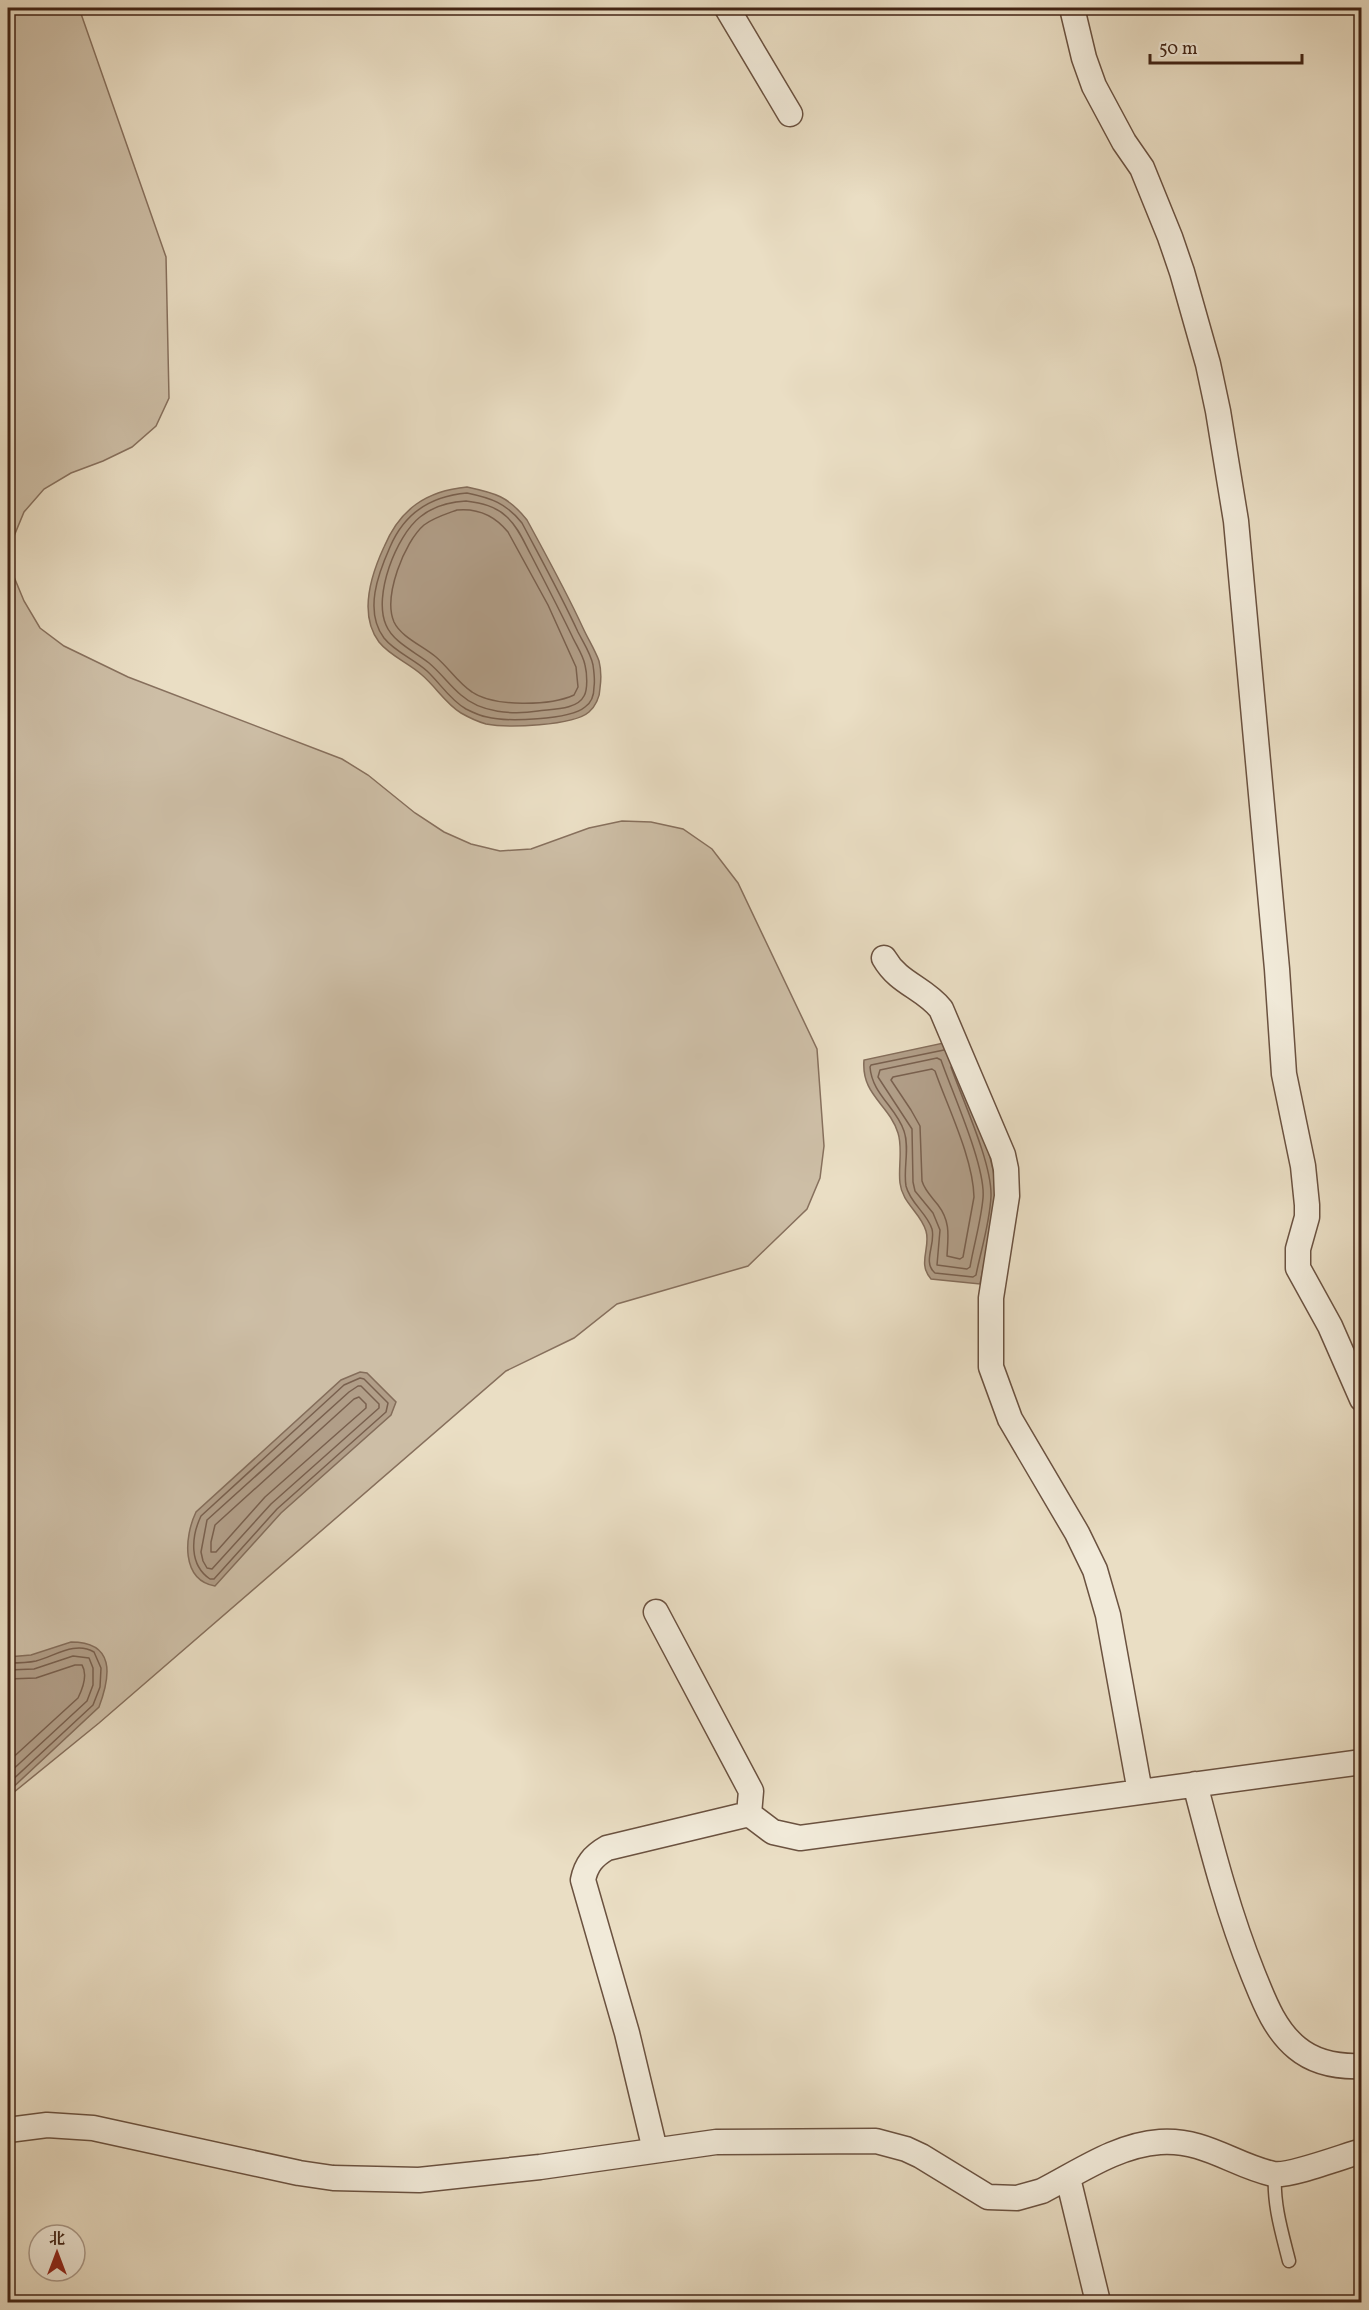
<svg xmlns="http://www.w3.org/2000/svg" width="1369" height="2310" font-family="Vollkorn,'Noto Serif SC',serif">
	<rect width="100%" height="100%" fill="#eadec4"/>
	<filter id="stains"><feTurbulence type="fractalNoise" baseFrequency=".00333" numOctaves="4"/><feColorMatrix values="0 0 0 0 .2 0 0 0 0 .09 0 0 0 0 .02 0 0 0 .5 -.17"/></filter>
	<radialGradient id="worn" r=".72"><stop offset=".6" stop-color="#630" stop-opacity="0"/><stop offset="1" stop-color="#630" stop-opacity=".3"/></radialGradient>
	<!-- green -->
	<path fill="#cdbea6" stroke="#87705d" stroke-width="1.5" d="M8,8h71l87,249 3,141 -13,28 -24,21 -29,14 -32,12 -27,16 -20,23 -12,29v31l12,29 16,27 24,18 64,31 214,82 26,16 47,38 29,19 27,12 29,7 31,-2 58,-21 33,-7 29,1 32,7 29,20 26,34 79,166 7,97 -4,32 -13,31 -59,57 -131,38 -43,34 -68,33 -407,352 -91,74z"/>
	<!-- water -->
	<path fill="#b19e88" stroke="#846d5a" stroke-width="1.5" d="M467,487c28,6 41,9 60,33 19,35 39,71 56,108 5,11 12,22 16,33 2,8 2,20 1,27 0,9 -5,19 -11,24 -16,14 -82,16 -103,12 -7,-2 -18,-7 -25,-11 -15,-9 -25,-26 -39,-38 -13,-12 -32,-19 -43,-33 -21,-28 -8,-67 5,-95 16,-38 42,-56 83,-60z
		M948,1042c18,48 46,106 49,156l-17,86 -49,-5c-14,-16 0,-31 -5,-48 -5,-18 -24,-28 -26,-48 -2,-15 3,-35 -2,-50 -9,-29 -37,-38 -34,-73z
		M360,1372l7,1 29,29 -5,13 -110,98 -66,73c-34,-6 -31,-49 -19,-74l145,-132z
		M71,1642c44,0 40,33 28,65l-91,85v-135l23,-2z"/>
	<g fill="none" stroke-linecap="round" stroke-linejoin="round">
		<!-- shore -->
		<path stroke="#79604e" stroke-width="1.5" d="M467,493c24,5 39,10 55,30 19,36 39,72 56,109 5,10 13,22 15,33 1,7 2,16 1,22 0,8 -3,16 -9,20 -15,13 -79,15 -98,10 -7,-1 -15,-5 -21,-8 -16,-9 -26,-26 -39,-38 -13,-12 -32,-19 -43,-33 -20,-27 -6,-64 6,-91 14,-33 41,-51 77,-54z
			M466,501c15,2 30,5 41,16 11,10 17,25 24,38 14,27 28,54 41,81 4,9 11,19 13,29 2,8 3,24 -1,31 -7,14 -32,13 -46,15 -25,4 -57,2 -77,-16 -11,-9 -20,-22 -32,-32 -14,-11 -36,-21 -43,-38 -13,-29 10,-89 34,-108 12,-10 30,-15 46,-16z
			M457,510c21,-2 38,6 51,22l40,73 28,62 2,20 -4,8c-24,11 -80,12 -102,-3 -14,-9 -23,-24 -36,-35 -13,-11 -35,-20 -42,-35 -11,-25 10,-80 30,-97 9,-7 22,-11 33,-15z
			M944,1050l-73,15 -1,2c2,27 26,40 34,64 6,17 -1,38 2,55 4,17 21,27 26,43 4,15 -10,33 3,44l38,4 3,-2c5,-25 14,-53 15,-79 1,-33 -28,-95 -40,-129
			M937,1058l4,2c11,32 45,107 42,138 -2,23 -9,46 -13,69l-3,2 -30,-4 3,-35 -7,-17 -18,-22 -2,-9 -1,-53 -34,-52 2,-7z
			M932,1069l3,2c13,37 38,87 39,126l-11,60 -3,2 -13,-3c1,-19 4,-34 -9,-51 -6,-8 -13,-14 -16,-24l-2,-55 -9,-16 -20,-30 2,-3z
			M360,1378l4,1 24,24 -2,9 -109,97 -63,70h-4c-21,-14 -19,-42 -9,-63l143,-131z
			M358,1386h3l18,18v4l-108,96 -59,65 -5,-1 -4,-7 -2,-9 6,-32 142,-128z
			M359,1397l7,7v4l-101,89 -49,55h-5v-10l4,-17 139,-126z
			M8,1663c9,0 19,0 28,-2 19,-5 39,-20 58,-9l7,16 -1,19 -7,18 -85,79
			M8,1670l26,-1 39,-13 16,2 4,10v17l-6,16 -79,73
			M8,1679l28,-1 39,-13h7c6,10 1,23 -4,33l-70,64"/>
		<!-- service casing -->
		<g stroke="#6b5240" stroke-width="15">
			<path id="service" d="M1275,2174c-2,30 7,59 14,87"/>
		</g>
		<!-- minor casing -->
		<g stroke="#6b5240" stroke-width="27">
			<path id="minor" d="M727,8l63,106
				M1072,8l12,50 10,28 30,56 18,26 28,69 12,35 26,92 10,47 18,110 41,448 7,105 19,92 4,39v12l-9,32v19l32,58 32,73
				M884,958c15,26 39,29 57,51l62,146 3,14 1,27 -16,102v69l19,52 67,114 18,37 13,45 32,177
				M656,1612l95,179 -2,23
				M1195,1784c17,65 33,128 58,190 11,27 21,55 44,74 18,15 42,19 65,18
				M749,1814l24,18 27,6 562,-76
				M8,2130l39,-5 46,3 206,45 34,5 86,2 121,-13 176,-25 160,-1 30,8 15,7 67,41 29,1 25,-7c37,-19 75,-46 118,-49 45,-3 73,23 113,32 16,3 71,-18 89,-23
				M655,2150l-28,-117 -44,-153c3,-15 10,-24 24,-32l142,-34
				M1068,2178l30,124"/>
		</g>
		<!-- service -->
		<use href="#service" stroke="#f1ead9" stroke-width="12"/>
		<!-- minor -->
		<use href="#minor" stroke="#f1ead9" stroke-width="24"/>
	</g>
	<!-- margin -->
	<rect width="1369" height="2310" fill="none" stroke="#eadec4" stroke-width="30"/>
	<rect x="9" y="9" width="1351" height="2292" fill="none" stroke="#412314" stroke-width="3"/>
	<rect x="15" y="15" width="1339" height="2280" fill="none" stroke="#412314" stroke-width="1.5"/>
	<!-- north arrow -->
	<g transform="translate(57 2253)"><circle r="28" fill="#f1ead9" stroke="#ab9a8a" stroke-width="1.5"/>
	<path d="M0-4.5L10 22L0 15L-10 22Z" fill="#8f2418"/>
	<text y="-9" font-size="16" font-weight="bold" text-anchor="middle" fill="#412314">北</text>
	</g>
	<!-- scale -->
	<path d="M1150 54v9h152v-9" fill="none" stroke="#412314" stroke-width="3"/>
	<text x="1159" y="54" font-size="18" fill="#412314" stroke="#f1ead9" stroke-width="4.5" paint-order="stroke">50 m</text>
	<rect width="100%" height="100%" filter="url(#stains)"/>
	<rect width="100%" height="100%" fill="url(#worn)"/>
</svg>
